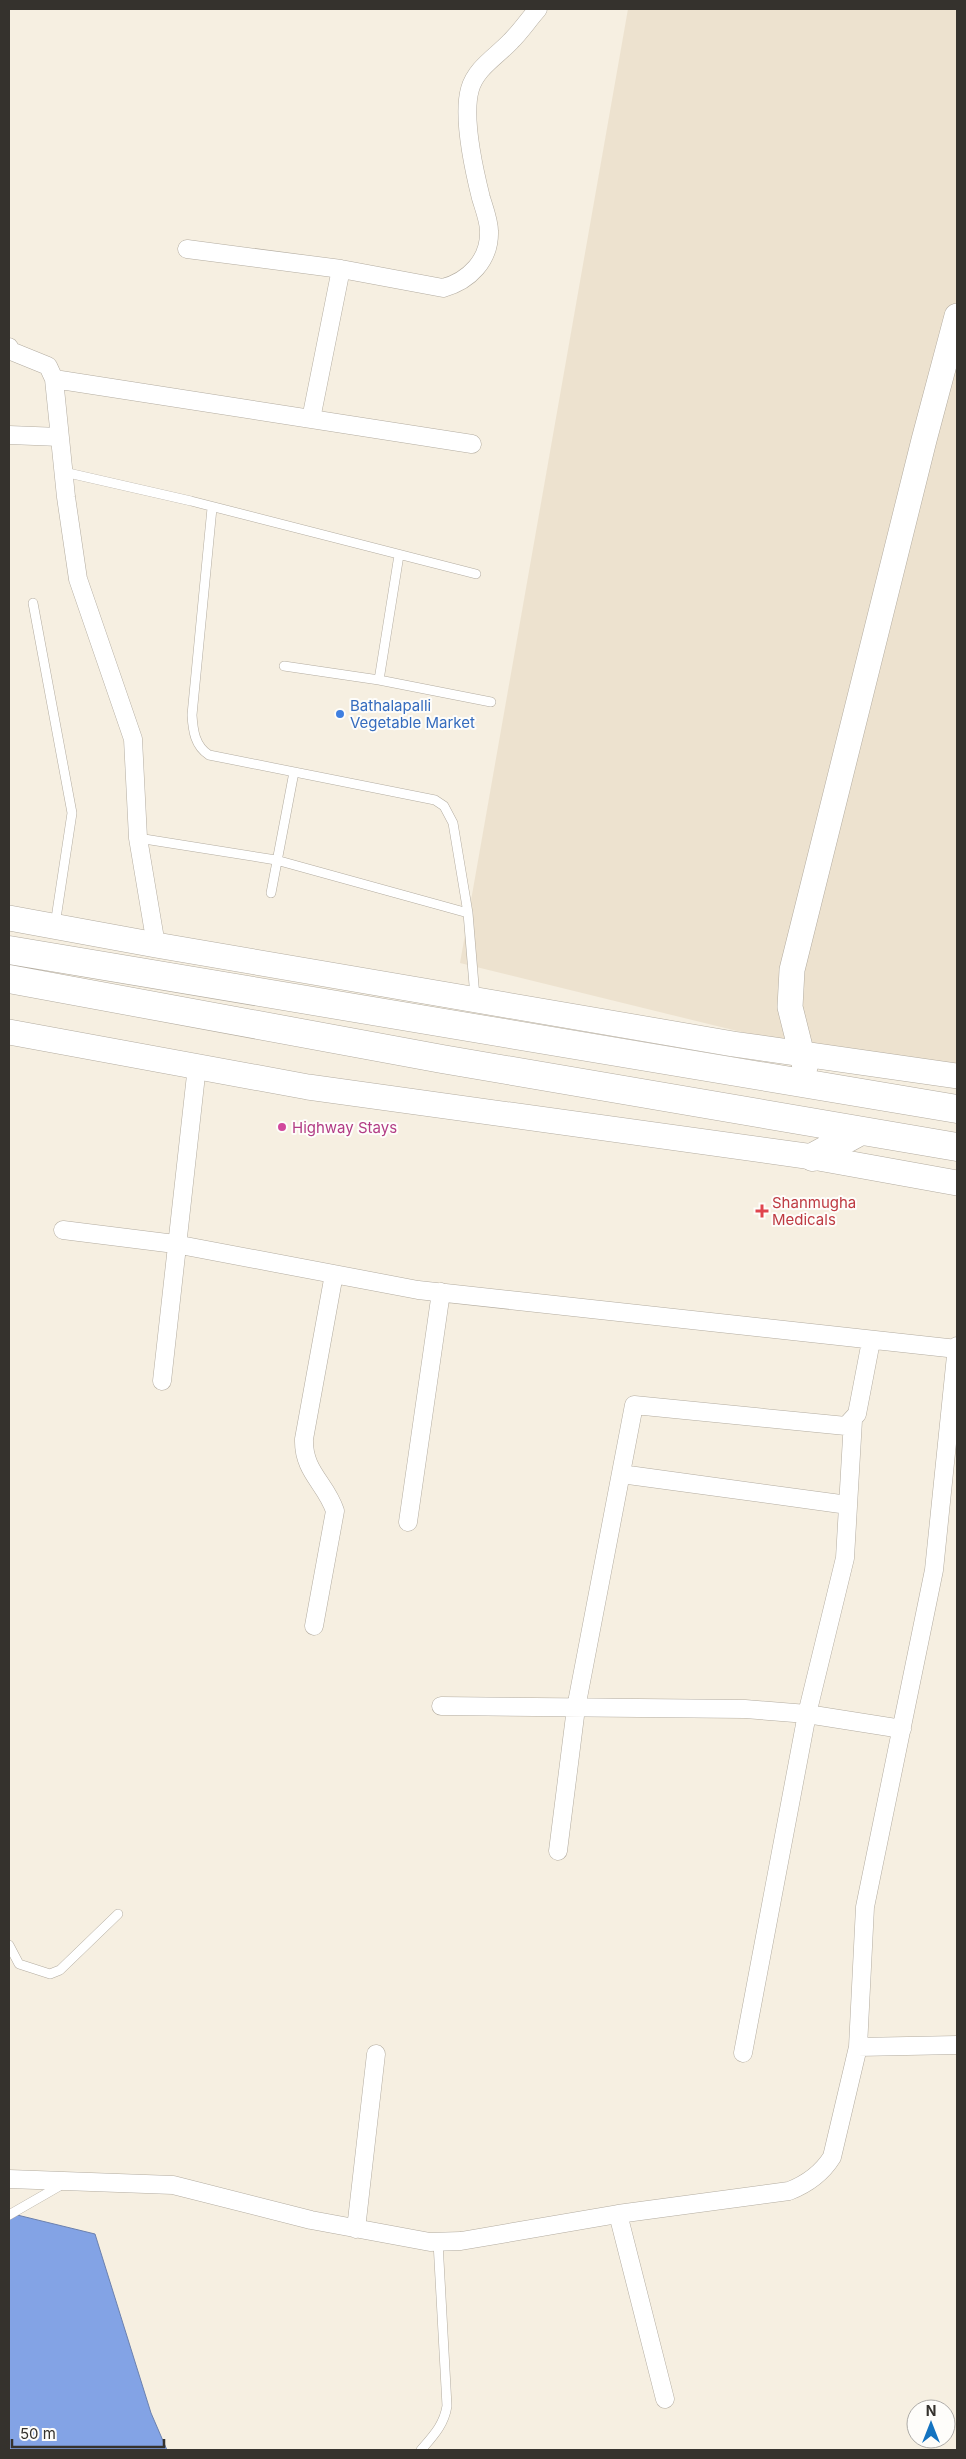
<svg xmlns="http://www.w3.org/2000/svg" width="966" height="2459" font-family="Inter,sans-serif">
	<rect width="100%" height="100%" fill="#f6efe1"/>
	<!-- built -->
	<path fill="#ede2cf" d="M628,9h329v1076l-497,-122z"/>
	<!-- water -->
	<path fill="#83a3e5" stroke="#6c81ae" d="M9,2213l86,21 56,179 16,37h-158z"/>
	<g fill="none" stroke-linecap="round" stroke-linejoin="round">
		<!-- lane casing -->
		<g stroke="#b3aca0" stroke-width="10">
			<path id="lane" d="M64,472l127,29 285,73
				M212,508l-20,207c1,16 3,31 17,40l226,45 9,6 9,17 15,90 7,84
				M399,555l-20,125 112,22
				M33,603l39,210 -17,112
				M284,666l95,14
				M138,838l138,22 192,53
				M271,893l23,-121
				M9,1945l10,19 31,10 10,-4 58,-56
				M9,2215l54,-31
				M421,2450c12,-14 23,-25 26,-44l-9,-164"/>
		</g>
		<!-- street casing -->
		<g stroke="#b3aca0" stroke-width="19">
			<path id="street" d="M187,249l154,20 102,19c26,-7 47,-28 46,-57 0,-10 -5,-23 -8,-33 -7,-28 -19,-81 -11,-109 6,-21 26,-32 41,-48 10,-10 18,-22 27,-32
				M9,347l2,4 37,15 6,13 12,118 12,82 55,160 5,99 18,107
				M54,379l418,65
				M311,419l30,-150
				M9,435l51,2
				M63,1230l112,14 243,46 539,59
				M957,1346l-23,224 -69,337 -7,140 99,-2
				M162,1381l35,-315
				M621,1474l227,31
				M408,1522l33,-230
				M314,1626l21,-115c-9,-28 -32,-39 -31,-72l30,-165
				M441,1706l304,3 62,5 95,15
				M558,1851l18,-143 58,-303 212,21 11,-12 14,-73
				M743,2053l64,-339 38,-156 8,-138
				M9,2179l164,6 138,35 119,22 31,-1 157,-27 171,-23c18,-7 33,-18 43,-34l26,-110
				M618,2214l47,185
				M356,2229l20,-175"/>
		</g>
		<!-- secondary casing -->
		<g stroke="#b3aca0" stroke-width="26">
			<path id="secondary" d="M9,918l147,27 577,99 224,32
				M9,1032l299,55 505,70 144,26
				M805,1067l-15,-60 2,-37 132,-530 33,-124"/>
		</g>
		<!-- highway casing -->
		<g stroke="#b3aca0" stroke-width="29">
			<path id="highway" d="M9,950l948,159
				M9,979l433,80 515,88
				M813,1157l46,-25"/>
		</g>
		<!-- lane -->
		<use href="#lane" stroke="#fff" stroke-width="9"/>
		<!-- street -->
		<use href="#street" stroke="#fff" stroke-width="18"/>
		<!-- secondary -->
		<use href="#secondary" stroke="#fff" stroke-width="25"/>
		<!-- highway -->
		<use href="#highway" stroke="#fff" stroke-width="28"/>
	</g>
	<!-- markers -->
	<circle fill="#3f7fe0" stroke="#fefdfa" stroke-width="2" cx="340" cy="714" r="5"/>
	<circle fill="#d1479c" stroke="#fefdfa" stroke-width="2" cx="282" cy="1127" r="5"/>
	<path fill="#e0444e" stroke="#fefdfa" stroke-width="2" d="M759.5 1203.5h5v5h5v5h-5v5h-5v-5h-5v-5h5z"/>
	<g text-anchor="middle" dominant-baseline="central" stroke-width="4" stroke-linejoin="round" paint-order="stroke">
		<!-- shop labels -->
		<g font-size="15" fill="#366cbe" stroke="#fefdfa" text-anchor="start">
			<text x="350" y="705">Bathalapalli<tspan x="350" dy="17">Vegetable Market</tspan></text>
		</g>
		<!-- hotel labels -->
		<g font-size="15" fill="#b23c85" stroke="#fefdfa" text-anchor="start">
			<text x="292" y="1127">Highway Stays</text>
		</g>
		<!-- health labels -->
		<g font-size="15" fill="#be3a42" stroke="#fefdfa" text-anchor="start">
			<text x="772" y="1202">Shanmugha<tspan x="772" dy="17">Medicals</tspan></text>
		</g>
	</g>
	<!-- border -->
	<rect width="966" height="2459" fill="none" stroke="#35322d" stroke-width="20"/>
	<!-- north arrow -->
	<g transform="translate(931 2424)"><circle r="24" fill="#fefdfa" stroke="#aeaca8"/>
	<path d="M0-4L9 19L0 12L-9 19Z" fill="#1473c0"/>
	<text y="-8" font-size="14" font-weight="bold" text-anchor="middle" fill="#35322d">N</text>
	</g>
	<!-- scale -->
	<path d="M12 2439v8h152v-8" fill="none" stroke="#35322d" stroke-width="2.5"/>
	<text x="20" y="2439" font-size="15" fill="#35322d" stroke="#fefdfa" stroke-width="4" paint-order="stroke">50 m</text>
</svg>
